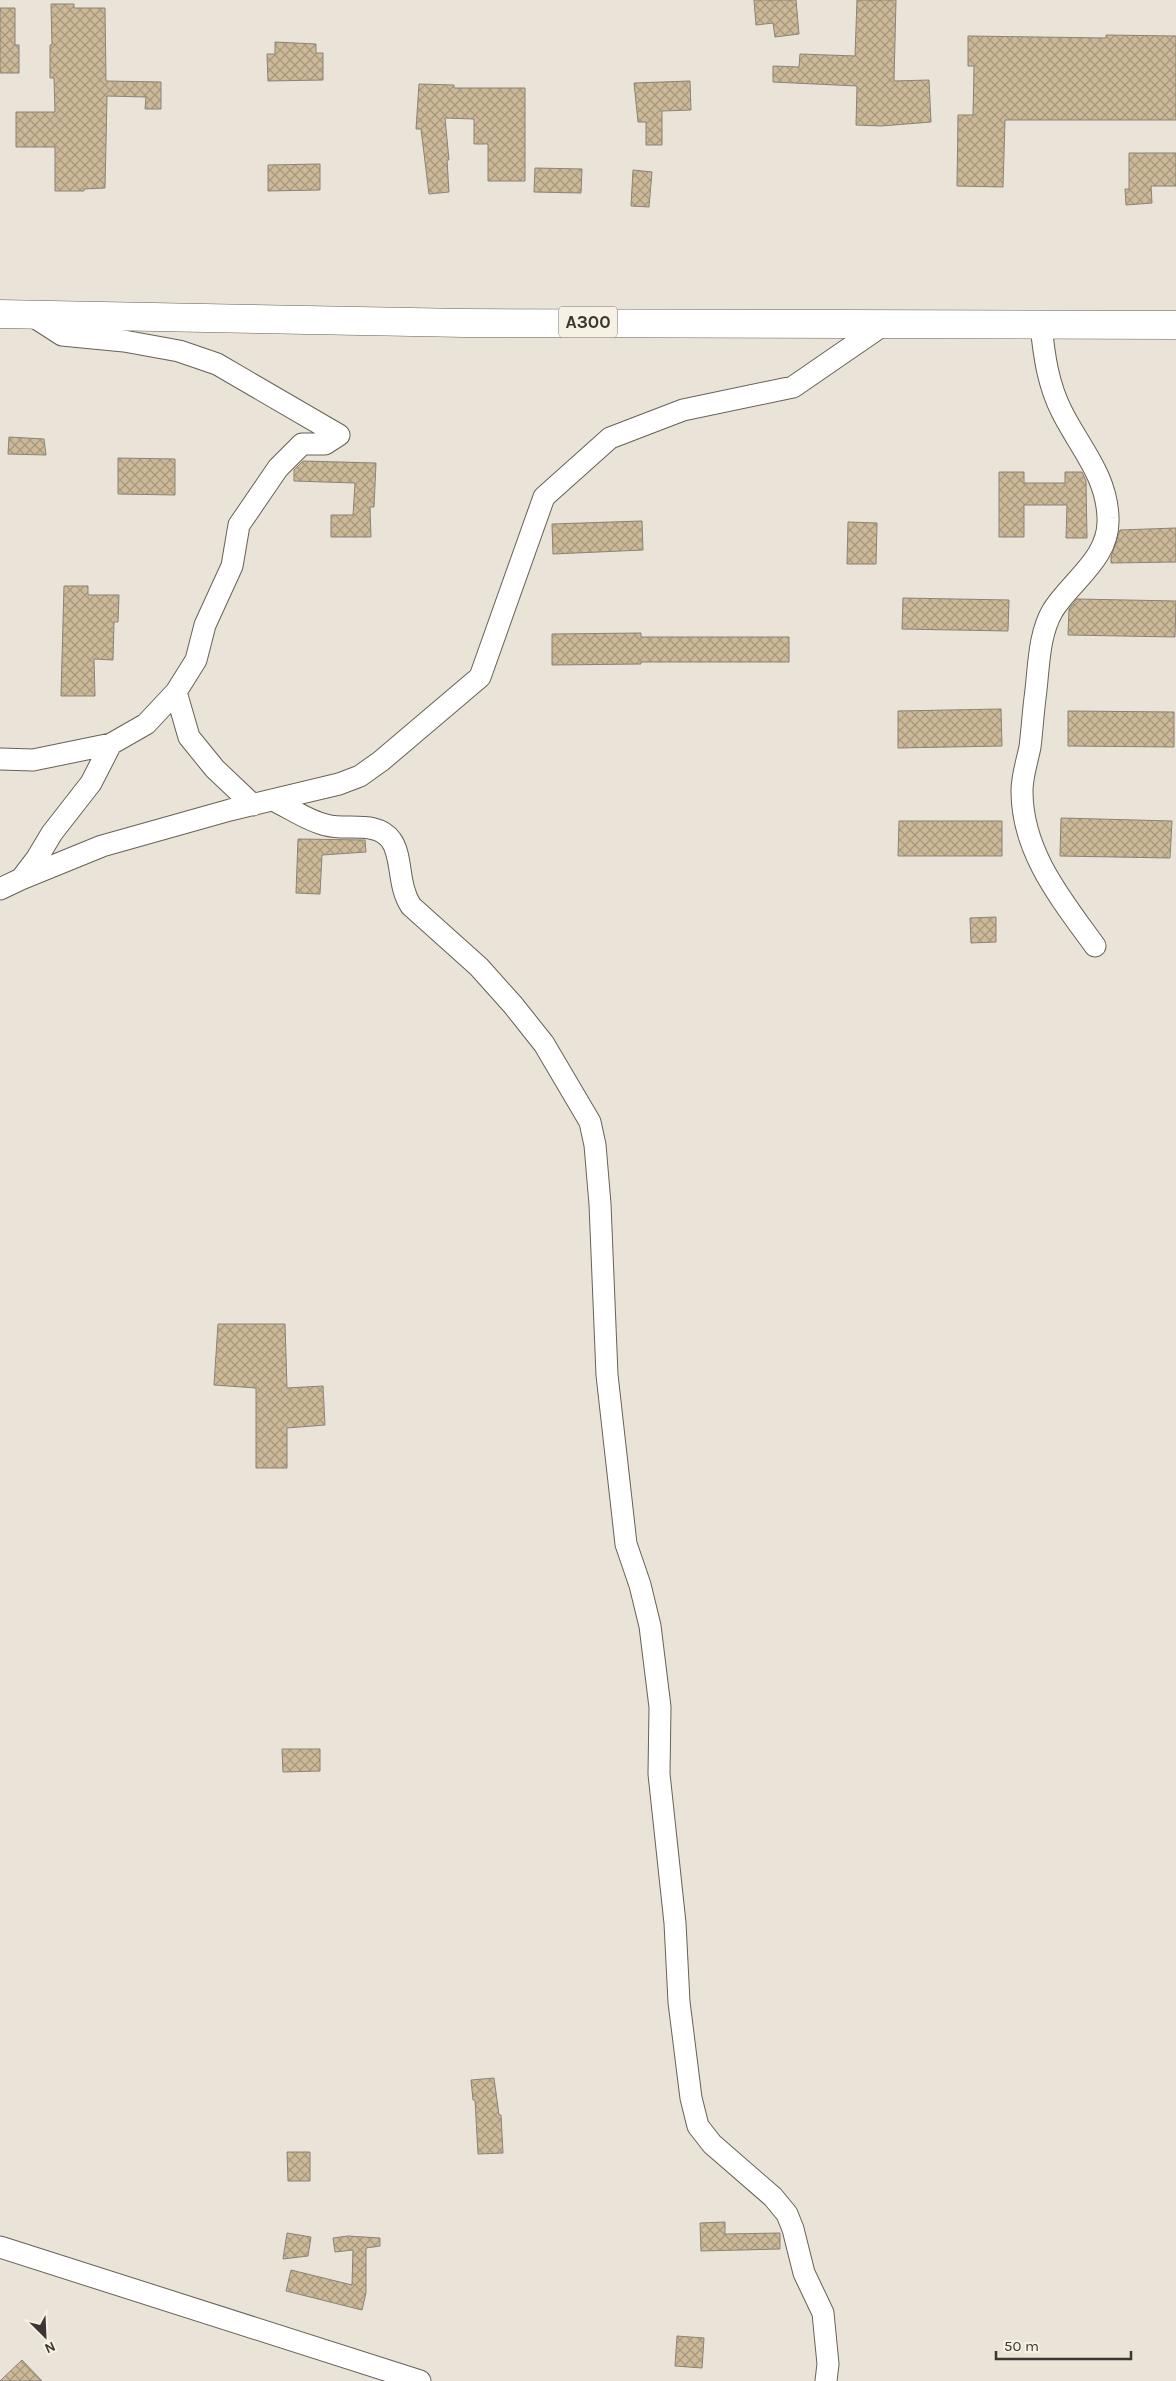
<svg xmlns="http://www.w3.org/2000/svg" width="1176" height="2381" font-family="Karla,sans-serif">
	<defs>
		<pattern id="building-cross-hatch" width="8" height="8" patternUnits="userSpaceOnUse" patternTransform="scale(1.25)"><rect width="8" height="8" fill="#ccb997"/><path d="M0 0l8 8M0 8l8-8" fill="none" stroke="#a7977c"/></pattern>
	</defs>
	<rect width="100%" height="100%" fill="#eae3d7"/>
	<!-- building -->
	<path fill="url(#building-cross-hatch)" stroke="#898378" d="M754,0h42l3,34 -24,3 -2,-14 -17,2z
		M857,0h39l-2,81 35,-1 2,42 -50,4 -25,-1 1,-39 -84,-4v-16l26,1 1,-13 55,2z
		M51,4h23v4h31l1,73 55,1v27h-16l1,-12 -39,-1 -2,92 -21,1v2h-29v-44h-39v-35h39l-1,-34h-4v-33h2z
		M0,8h15v37h4v28h-19z
		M1106,35l70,1v84h-171l-2,67 -46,-1 1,-71h15l1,-49h-6v-30l138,2z
		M275,42l41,2v9h7v27l-55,1 -1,-27h8z
		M690,81l1,29 -29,1v34h-16v-23h-8l-4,-39z
		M419,84l35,1v3h71v93h-37v-37h-14v-25l-29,-1 4,42h-2l2,32 -20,2 -8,-65h-5z
		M1129,153h47v33h-25l1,17 -26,2 -1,-16h4z
		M320,164v26l-52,1v-26z
		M535,168l47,1 -1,24 -47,-1z
		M633,170l19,2 -3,35 -18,-1z
		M9,437l35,2 2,16 -38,-1z
		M118,458l57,1v36l-57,-1z
		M303,461l73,2 -2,44h-4l1,30h-40v-22h22l2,-32 -61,-2v-11z
		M999,472h25v11h41v-11h17l4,9 1,57h-21l1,-33h-43v32h-25z
		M642,521l1,29 -90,4 -1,-30z
		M848,522l29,1 -1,41h-29z
		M1176,528v34l-65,1v-6l9,-27z
		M64,586h24v9h31l-1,27h-4l-1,38 -19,-1 1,37h-34z
		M903,598l106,2 -1,31 -106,-2z
		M1077,599l99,2 -1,36 -107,-2 1,-26z
		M641,633v4h148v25h-148v2l-89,1v-31z
		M1001,709l1,37 -104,2v-37z
		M1068,711l106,1v35l-106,-1z
		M1061,818l111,3 -2,37 -110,-2z
		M899,821h103v35h-104z
		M298,839l67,1 1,12 -44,3 -2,39 -24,-1z
		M996,917v25l-25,1 -1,-25z
		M218,1324h67l2,64 36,-2 2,39 -38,3v40h-31v-80l-42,-3z
		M282,1749h38v22l-37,1z
		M494,2078l5,37h2l2,38 -25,1 -3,-54h-2l-2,-20z
		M287,2152h23v29h-22z
		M725,2222v12l55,-1v16l-79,2 -1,-28z
		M287,2233l24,4 -3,19 -25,3z
		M348,2236l32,2v8l-14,2v45l-4,17 -76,-19 5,-21 61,15 1,-35 -18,2 -2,-14z
		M677,2336l27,2 -2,30 -27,-2z
		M22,2360l20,21h-42z"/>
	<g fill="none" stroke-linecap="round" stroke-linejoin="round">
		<!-- minor casing -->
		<g stroke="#676157" stroke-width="23">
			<path id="minor" d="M1041,325c3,30 7,60 21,87 18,36 45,64 46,106 2,40 -36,62 -55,92 -15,25 -14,59 -18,88 -2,16 -3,33 -5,49 -3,15 -8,29 -8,44 0,61 39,108 73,155
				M176,692l13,45 26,32 38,36
				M0,759l33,1 78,-16
				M273,800c17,8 35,21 53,25 20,6 51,-5 65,15 12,16 6,45 20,66l68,61 34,38 31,39 46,78 5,23 5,59 7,171 19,169 14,41 10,41 10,81 -1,67 16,149 4,79 12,96 7,28 14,18 61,53 14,17 6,15 11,44 19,40 5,51 -2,17
				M21,879l81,-33 128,-36 109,-26 21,-8 21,-15 99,-84 64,-180 66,-59 73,-28 110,-23 93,-64
				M0,889l21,-10 16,-21 15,-25 39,-50 20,-39 35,-20 30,-32 20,-32 9,-35 27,-59 7,-41 39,-57 24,-24h23l14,-9 -122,-71 -38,-13 -55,-10 -62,-6 -31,-20
				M0,2247l420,134"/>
		</g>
		<!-- highway casing -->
		<g stroke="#676157" stroke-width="29">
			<path id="highway" d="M0,314l464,9 712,2"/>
		</g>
		<!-- minor -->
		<use href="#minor" stroke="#fff" stroke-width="21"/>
		<!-- highway -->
		<use href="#highway" stroke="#fff" stroke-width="28"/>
	</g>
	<g text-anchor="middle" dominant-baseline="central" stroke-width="4" stroke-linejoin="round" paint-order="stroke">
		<!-- shield labels -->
		<rect fill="#f7f0e4" stroke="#736e68" stroke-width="1" x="559" y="306.5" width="58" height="31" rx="4"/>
		<g font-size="18" font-weight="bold" fill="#3a3733">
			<text x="588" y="322">A300</text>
		</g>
	</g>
	<!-- north arrow -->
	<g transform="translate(45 2336) rotate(156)" stroke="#f7f0e4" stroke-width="4" paint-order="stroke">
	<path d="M0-4L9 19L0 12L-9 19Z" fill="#3a3733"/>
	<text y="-8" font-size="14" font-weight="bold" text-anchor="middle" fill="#3a3733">N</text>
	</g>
	<!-- scale -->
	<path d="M996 2351v8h135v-8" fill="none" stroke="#3a3733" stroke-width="2.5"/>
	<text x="1004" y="2351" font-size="15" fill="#3a3733" stroke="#f7f0e4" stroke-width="4" paint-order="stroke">50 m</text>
</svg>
